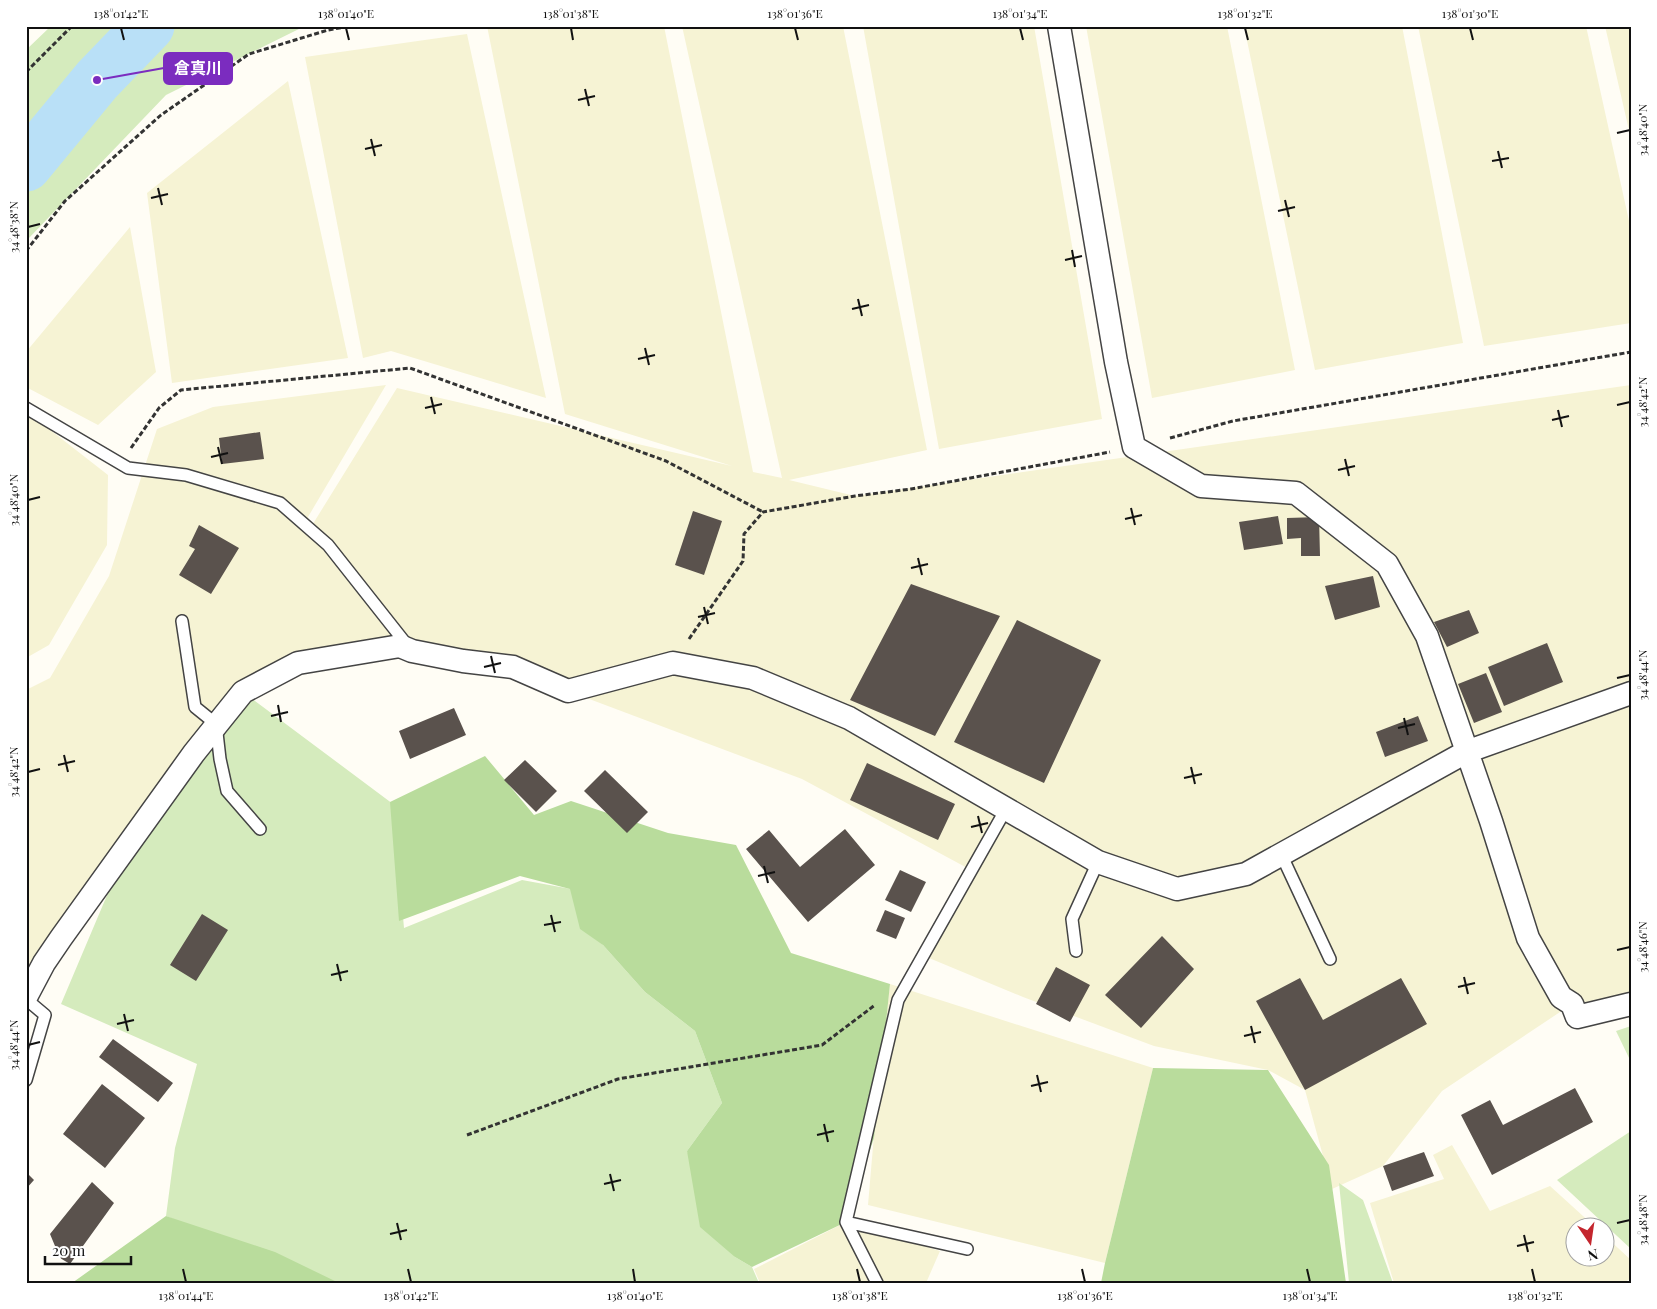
<svg xmlns="http://www.w3.org/2000/svg" width="1657" height="1309" font-family="'Playfair Display','Noto Sans JP',serif">
	<rect width="100%" height="100%" fill="#fffdf5"/>
	<!-- farmland -->
	<path fill="#f6f3d4" d="M487,26h177l89,446 29,6 -100,-452h161l84,424 -138,30 66,16 776,-111v620l-59,-1 -130,87 -59,75 -51,23 -27,-99 -37,-20 -114,-24 -131,-49 -94,-39 42,-88 -169,-91 -234,-88 -156,-40 -84,-106 -12,-4 84,105 -132,26 -242,323v-305l24,-12 59,-102 48,-147 56,-22 173,-22 -78,132 3,10 86,-139 335,78 -167,-52z
		M863,26h171l68,393 -163,30z
		M1086,26h141l68,344 -143,28z
		M1244,26h158l61,317 -148,27z
		M1418,26h168l45,204v93l-147,23z
		M1605,26h26v113z
		M467,34l79,364 -155,-47 -28,7 -58,-301z
		M288,81l60,277 -176,25 -25,-190z
		M130,227l26,145 -58,53 -72,-38v-35z
		M26,411l82,64 -1,70 -58,100 -23,13z
		M890,984l263,84 -48,195 -237,-58 9,-105z
		M1452,1145l38,66 60,-25 44,40h-20v30h30l1,-20 26,24v18l-7,5h-230l-24,-80 74,-24 -11,-24z
		M846,1222l94,29 -14,32h-166l-6,-14z"/>
	<!-- green -->
	<path fill="#d5ebbd" d="M51,26h254l-139,69 -137,143 -3,9v-197z
		M243,692l150,112 11,124 118,-48 49,9 32,56 42,47 50,39 27,72 -35,48 48,106 17,10 7,16h-432l-161,-67 9,-68 22,-84 -136,-60 69,-163z
		M1631,1026v36l-15,-31z
		M1631,1131v118l-74,-69z
		M1339,1183l24,17 30,83h-44z"/>
	<!-- forest -->
	<path fill="#b9dc9c" d="M485,756l49,59 37,-14 97,32 68,12 55,108 99,31 -16,154 -28,84 -94,45 -17,-10 -35,-30 -13,-76 35,-48 -27,-72 -50,-39 -42,-47 -23,-16 -10,-40 -50,-13 -121,45 -9,-119z
		M1153,1068l115,2 61,95 17,118h-245l4,-20z
		M166,1216l109,36 64,31h-267z"/>
	<g fill="none" stroke-linecap="round" stroke-linejoin="round">
		<!-- river -->
		<path stroke="#b9e0f7" stroke-width="51" d="M26,166l71,-86 52,-54"/>
	</g>
	<!-- building -->
	<path fill="#5a524d" d="M260,432l4,27 -42,5 -3,-26z
		M693,511l29,10 -18,54 -29,-10z
		M1278,516l5,28 -39,6 -5,-28z
		M1319,517l1,39h-19v-18l-14,1v-21z
		M199,525l40,23 -28,46 -32,-19 16,-26 -6,-3z
		M1373,576l7,31 -45,13 -10,-34z
		M911,584l89,32 -65,120 -85,-36z
		M1469,610l10,23 -32,14 -13,-25z
		M1017,620l84,40 -57,123 -90,-41z
		M1547,643l16,39 -59,24 -16,-39z
		M1486,673l16,39 -28,11 -16,-39z
		M454,708l12,27 -56,24 -11,-28z
		M1418,716l10,25 -43,16 -9,-25z
		M525,760l32,31 -21,21 -32,-32z
		M867,763l88,41 -17,36 -88,-40z
		M605,770l43,42 -21,21 -43,-42z
		M845,829l30,36 -67,57 -62,-73 23,-19 31,37z
		M900,870l26,12 -15,30 -26,-12z
		M885,910l20,8 -9,21 -20,-8z
		M202,914l26,16 -32,51 -26,-16z
		M1162,936l32,33 -53,59 -36,-33z
		M1056,967l34,18 -20,37 -34,-18z
		M1300,978l23,42 78,-42 26,46 -122,66 -49,-89z
		M113,1039l60,44 -15,19 -59,-45z
		M102,1084l43,34 -40,50 -42,-34z
		M1575,1088l18,34 -101,53 -31,-60 29,-15 13,25z
		M1424,1152l10,24 -42,15 -9,-25z
		M26,1172l8,8 -8,9z
		M92,1182l22,21 -44,61 -10,-6 -10,-24z"/>
	<g fill="none" stroke-linecap="round" stroke-linejoin="round">
		<!-- lane casing -->
		<g stroke="#444" stroke-width="14">
			<path id="lane" d="M26,408l102,60 58,7 94,28 48,42 79,100
				M182,621l13,86 21,17 4,35 7,32 33,38
				M1281,854l49,105
				M1076,951l-4,-32 26,-57
				M26,999l19,16 -19,65
				M846,1222l121,27
				M877,1283l-31,-61 52,-222 108,-191"/>
		</g>
		<!-- street casing -->
		<g stroke="#444" stroke-width="25">
			<path id="street" d="M1059,26l57,336 18,85 67,39 95,7 91,71 40,72 64,185 37,117 33,59 11,7 5,13 54,-13
				M26,997l18,-34 17,-25 133,-185 49,-61 55,-29 102,-17 12,5 51,10 50,6 55,24 105,-28 80,15 96,40 249,144 79,27 69,-15 220,-122 165,-59"/>
		</g>
		<!-- path -->
		<path stroke="#333" stroke-width="3" stroke-dasharray="5 2.5" stroke-linecap="butt" d="M26,72l46,-46
			M26,251l39,-50 96,-86 88,-61 79,-24 22,-4
			M1170,438l63,-17 398,-69
			M131,448l28,-40 22,-18 229,-22 256,93 97,51
			M689,639l54,-78 1,-27 19,-22 92,-16 56,-7 199,-37
			M467,1135l151,-56 204,-34 53,-40"/>
		<!-- lane -->
		<use href="#lane" stroke="#fff" stroke-width="11"/>
		<!-- street -->
		<use href="#street" stroke="#fff" stroke-width="22"/>
	</g>
	<!-- ticks -->
	<path fill="none" stroke="#111" stroke-width="2" d="M121,28l3,12M346,28l3,12M571,28l2,12M795,28l3,12M1020,28l3,12M1245,28l3,12M1470,28l3,12M585,89l4,17M578,100l17,-4M1617,133l13,-3M371,139l4,17M365,149l17,-4M1498,151l4,17M1492,161l17,-3M158,188l4,17M151,198l17,-4M1285,200l4,17M1278,211l17,-4M28,227l12,-3M1072,250l3,17M1065,260l17,-4M858,299l4,17M852,309l17,-4M645,348l4,17M638,359l17,-4M431,397l4,17M1617,405l13,-3M425,408l17,-4M1558,410l4,17M1552,420l17,-4M218,447l4,17M211,457l17,-4M1345,459l4,17M1338,470l17,-4M28,500l12,-3M1131,508l4,17M1125,519l17,-4M918,558l4,17M911,568l17,-4M704,607l4,17M698,617l17,-4M491,656l4,17M484,667l17,-4M1617,678l13,-3M278,705l3,17M271,716l17,-4M1404,718l4,17M1398,728l17,-4M64,755l4,17M58,765l17,-4M1191,767l4,17M28,772l12,-3M1184,778l18,-4M978,816l4,17M971,827l17,-4M764,866l4,17M758,876l17,-4M551,915l4,17M544,925l17,-3M1617,950l13,-3M337,964l4,17M331,975l17,-4M1464,977l4,17M1458,987l17,-4M124,1014l4,17M117,1024l17,-4M1251,1026l4,17M1244,1036l17,-4M28,1045l12,-3M1037,1075l4,17M1031,1086l17,-4M824,1124l4,18M817,1135l17,-4M610,1174l4,17M604,1184l17,-4M397,1223l4,17M1617,1223l13,-3M390,1234l17,-4M1524,1235l4,17M1517,1246l17,-4M183,1269l3,13M408,1269l3,13M633,1269l2,13M857,1269l3,13M1082,1269l3,13M1307,1269l3,13M1532,1269l3,13"/>
	<!-- callouts -->
	<path fill="none" stroke="#7b2cbf" stroke-width="2" d="M97 80L164 68"/>
	<circle fill="#7b2cbf" stroke="#fff" stroke-width="2" cx="97" cy="80" r="5"/>
	<rect fill="#7b2cbf" stroke="#7b2cbf" stroke-width="2" x="164" y="53" width="68" height="31" rx="5"/>
	<g font-size="16" text-anchor="middle" font-weight="bold" fill="#fff">
		<text x="198" y="74">倉真川</text>
	</g>
	<!-- border -->
	<rect width="1657" height="1309" fill="none" stroke="#ffffff" stroke-width="55"/>
	<!-- north arrow -->
	<g transform="translate(1590 1242) rotate(167)"><circle r="24" fill="#ffffff" stroke="#a0a0a0"/>
	<path d="M0-4L9 19L0 12L-9 19Z" fill="#c4262e"/>
	<text y="-8" font-size="14" font-weight="bold" text-anchor="middle" fill="#111111">N</text>
	</g>
	<!-- scale -->
	<path d="M45 1256v8h86v-8" fill="none" stroke="#111111" stroke-width="2.5"/>
	<text x="52" y="1256" font-size="15" fill="#111111" stroke="#ffffff" stroke-width="4" paint-order="stroke">20 m</text>
	<rect x="28" y="28" width="1602" height="1254" fill="none" stroke="#111" stroke-width="2"/>
	<g font-size="12" text-anchor="middle" fill="#111">
		<text x="121" y="18">138°01'42"E</text>
		<text x="346" y="18">138°01'40"E</text>
		<text x="571" y="18">138°01'38"E</text>
		<text x="795" y="18">138°01'36"E</text>
		<text x="1020" y="18">138°01'34"E</text>
		<text x="1245" y="18">138°01'32"E</text>
		<text x="1470" y="18">138°01'30"E</text>
		<text transform="translate(1643 130) rotate(-90)" y="4">34°48'40"N</text>
		<text transform="translate(14 227) rotate(-90)" y="4">34°48'38"N</text>
		<text transform="translate(1643 402) rotate(-90)" y="4">34°48'42"N</text>
		<text transform="translate(14 500) rotate(-90)" y="4">34°48'40"N</text>
		<text transform="translate(1643 675) rotate(-90)" y="4">34°48'44"N</text>
		<text transform="translate(14 772) rotate(-90)" y="4">34°48'42"N</text>
		<text transform="translate(1643 947) rotate(-90)" y="4">34°48'46"N</text>
		<text transform="translate(14 1045) rotate(-90)" y="4">34°48'44"N</text>
		<text transform="translate(1643 1220) rotate(-90)" y="4">34°48'48"N</text>
		<text x="186" y="1300">138°01'44"E</text>
		<text x="411" y="1300">138°01'42"E</text>
		<text x="635" y="1300">138°01'40"E</text>
		<text x="860" y="1300">138°01'38"E</text>
		<text x="1085" y="1300">138°01'36"E</text>
		<text x="1310" y="1300">138°01'34"E</text>
		<text x="1535" y="1300">138°01'32"E</text>
	</g>
</svg>
